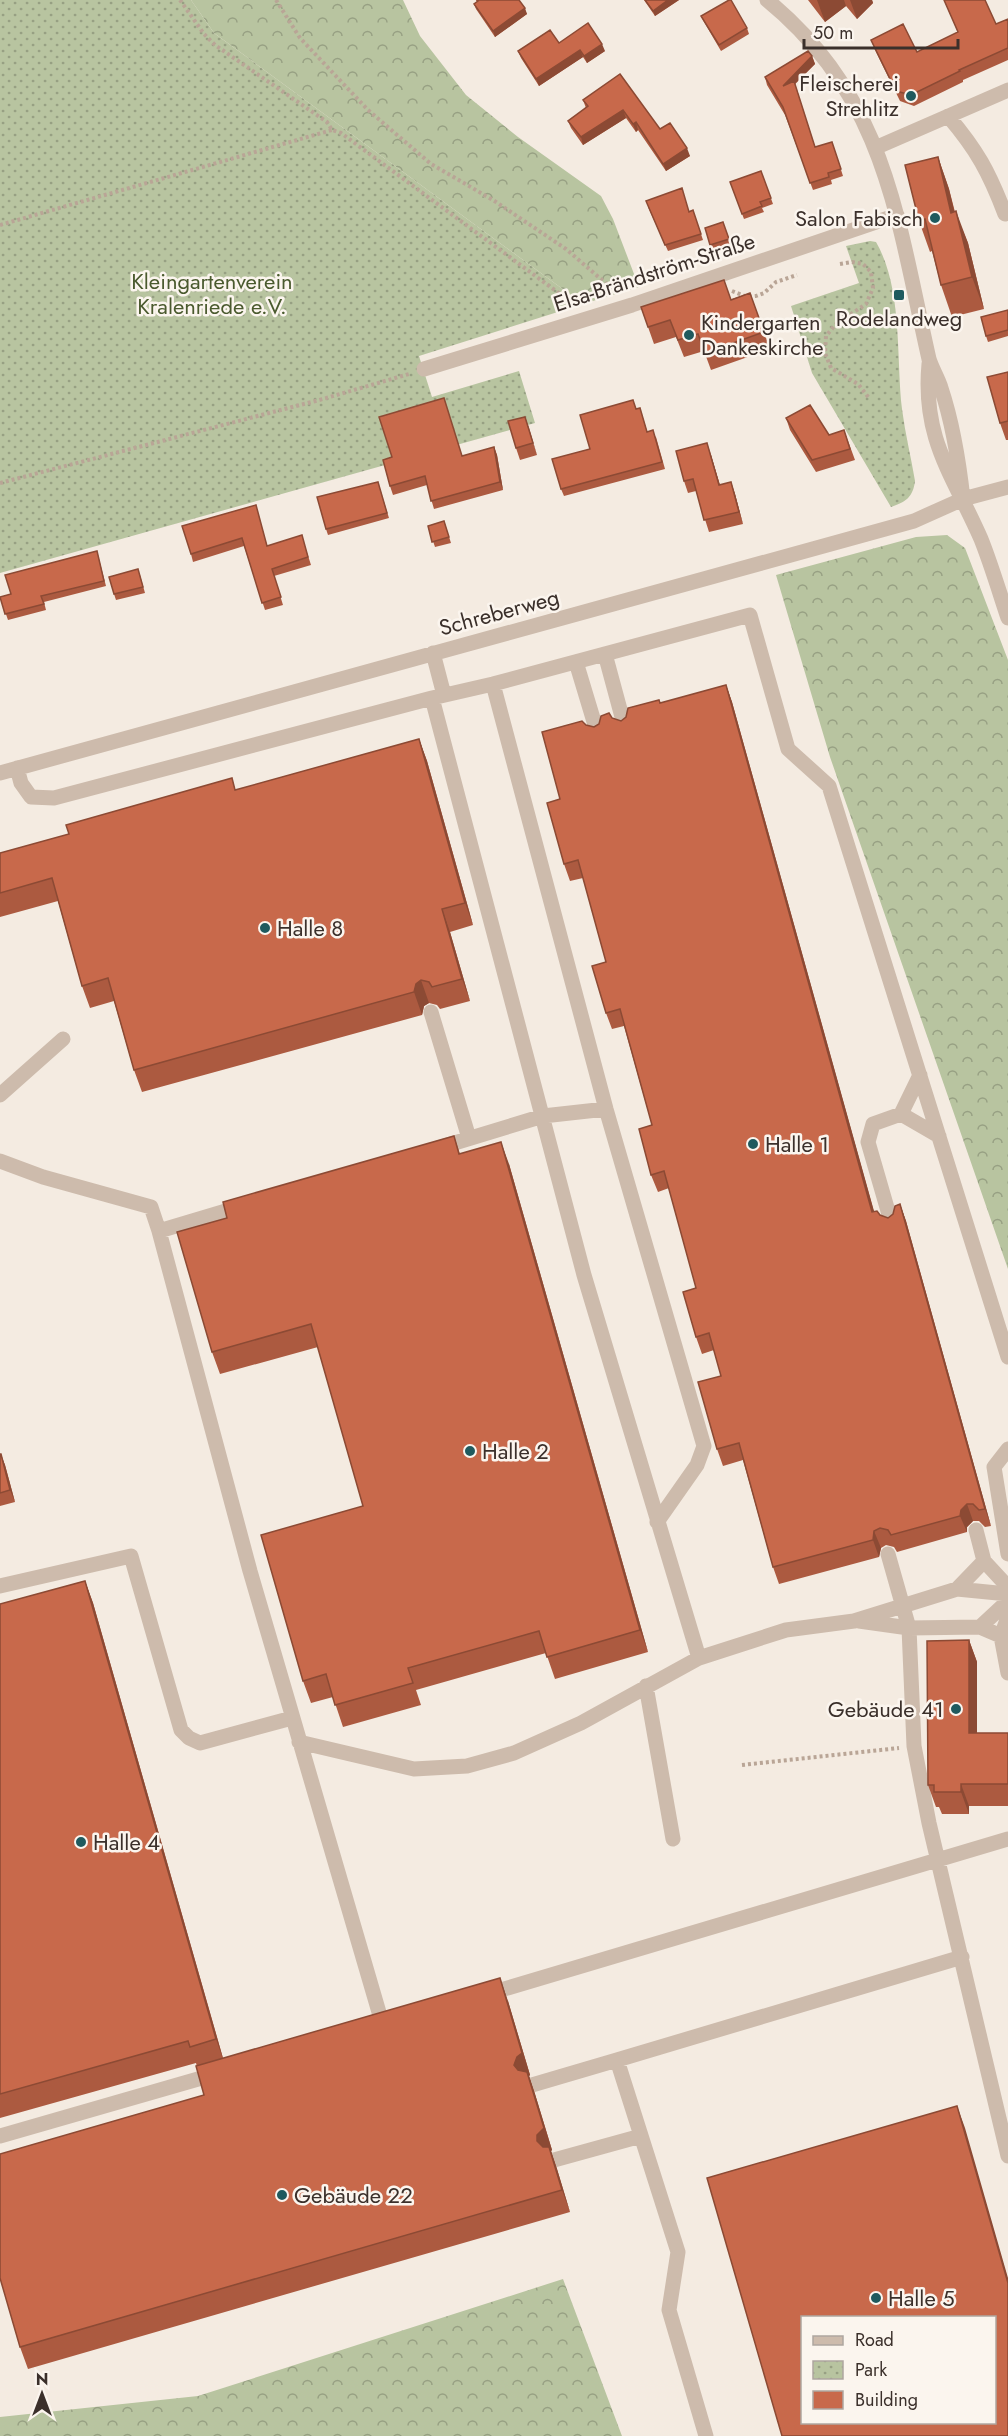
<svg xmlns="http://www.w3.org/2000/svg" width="1008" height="2436" font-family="Jost,sans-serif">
	<defs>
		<pattern id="forest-crowns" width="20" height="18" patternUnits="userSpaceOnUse" patternTransform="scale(1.5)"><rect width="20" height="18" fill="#b8c4a0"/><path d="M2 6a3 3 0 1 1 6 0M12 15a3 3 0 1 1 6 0" fill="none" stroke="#97a083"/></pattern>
		<pattern id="park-dots" width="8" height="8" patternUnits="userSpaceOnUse" patternTransform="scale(1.5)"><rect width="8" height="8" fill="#b8c4a0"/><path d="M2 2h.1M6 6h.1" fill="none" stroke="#97a083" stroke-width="1.8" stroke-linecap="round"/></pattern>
	</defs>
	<rect width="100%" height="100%" fill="#f4ebe1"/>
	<!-- forest -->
	<path fill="url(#forest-crowns)" d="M191,0h212l17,36 46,59 52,42 83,59 12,23 26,68 -56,17 -369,-271z
		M947,535l18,13 43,112v609l-178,-512 -54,-182 140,-38z
		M563,2279l59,157h-622v-19l198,-21z"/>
	<!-- park -->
	<path fill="url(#park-dots)" d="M0,0h191l23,33 369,271 -164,52 13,41 87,-26 16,52 -535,150z
		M870,241l6,1c27,47 20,115 26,167 3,24 9,48 13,72 -2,16 -9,21 -24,26l-79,-134 -21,-67 68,-23 -13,-37z"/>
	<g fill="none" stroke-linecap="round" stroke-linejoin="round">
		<!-- path -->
		<path stroke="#b9a596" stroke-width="4" stroke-dasharray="3 3" stroke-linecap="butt" d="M180,0l24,34 11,11 112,77 5,8 9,3 234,172
			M276,0l24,38 68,72 63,54 62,36 73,49 50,43
			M0,225l332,-95
			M840,264l12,-2 11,2 8,8 2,16 -7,16 -30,20 -10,12 -1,17 6,15 27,16 11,14
			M732,291l15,6 9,-1 8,-3 12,-11 21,-7
			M0,483l323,-84 86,-25
			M742,1765l157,-17"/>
		<!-- minor -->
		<path stroke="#cdbbac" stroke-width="15" d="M767,0c119,97 130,218 162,359 3,10 9,19 12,29 12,36 18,74 22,111
			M948,116c29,34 41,56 57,98
			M875,148l133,-58
			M929,364c-7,75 24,111 52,175 10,25 18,52 27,79
			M424,369l208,-64 265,-90
			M433,653l11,42
			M605,654l20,74
			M576,662l22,73
			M493,684l113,425 98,337 -7,19 -40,57
			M432,698l61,-14 257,-69 38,134 41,37 179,571
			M17,768l4,15 10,14 23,1 378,-100 152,577 115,383
			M0,773l914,-252 49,-22 45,-12
			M431,1012l38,126
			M0,1095l63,-56
			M901,1114l19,-39
			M438,1148l105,-32 63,-7
			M0,1161l43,16 108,30 8,24 91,340 133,455
			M892,1225l-24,-83 5,-18 28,-10 38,22
			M159,1231l87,-26
			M1008,1449l-14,18 14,87
			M976,1530l8,31 24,26
			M888,1554l21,74 5,118 15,77 79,333
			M0,1586l131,-30 50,174 8,8 11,5 92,-25
			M957,1589l27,-28
			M859,1621l50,7 71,-1 21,9 7,37
			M980,1627l28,-26
			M1001,1636l7,-19
			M646,1686l27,153
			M299,1742l115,27 53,-3 47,-13 67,-30 118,-65 87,-28 68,-9 103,-32 51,5
			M484,1995l524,-156
			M532,2085l85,-25
			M0,2136l219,-63
			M554,2160l87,-24
			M706,2436l-37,-126 9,-58 -61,-192 345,-103"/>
	</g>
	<!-- wall -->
	<path fill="#ac5a40" d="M476,0h43l8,14 -32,23 -19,-28 -2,-5 3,-2z
		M644,0h35l-24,16z
		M808,0h64l1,3 -16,16 -11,-13 -21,16z
		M944,0l52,24 12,-5v41l-45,20v2l-49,24 -14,-5 -25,-51 -4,-10 46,12 41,-20z
		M701,16l46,12 2,6 -28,17 -17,-29z
		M559,43l46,8 -18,12 -4,-6 -44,29 -18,-28 -3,-7z
		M812,56l3,8 -20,20 20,63 17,-5 11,34 -12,4 1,4 -19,6 -28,-75 -18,-30 -2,-8z
		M620,74l40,55 30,27 -24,15 -28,-41 -2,2 -10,-14 -43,27 -12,-17 -3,-7 18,-13 -3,-8z
		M938,157l11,32 6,23 13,31 16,66 -32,8 -11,-32 -9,-34 -2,1 -11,-31z
		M761,171l12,33 -11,4 2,4 -20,7 -14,-37z
		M648,207l41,4 4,-1 10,30 -35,11z
		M723,222l8,23 -18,6 -8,-23z
		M750,293l20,56 -59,21 -7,-19 -20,6 -8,-20 -22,7 -6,-17z
		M1008,310v26l-20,6 -2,-6z
		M1008,372v68h-2l-6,-17z
		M640,408l7,23 9,6 9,32 -101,27 -3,-7 29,-40 46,-40z
		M525,417l12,38 -17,5 -4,-12z
		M786,418l43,17 15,-5 11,30 -39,12 -26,-42z
		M494,447l3,8 6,35 -69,19 -7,-24 -34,10 -3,-9 72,-30z
		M711,455l9,30 11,-3 4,12 8,30 -34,8 -13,-41 -8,2 -4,-12z
		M378,482l11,36 -61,17 -2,-6z
		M256,505l11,41 37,-3 7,22 -37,11 9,29 -18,5 -21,-64 -51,16 -2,-8z
		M444,521l7,22 -16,4 -7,-21z
		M97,551l9,35 -62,16 2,8 -38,10 -8,-23 11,-3z
		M140,575l5,18 -29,7 -2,-6z
		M726,685l6,17 142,510 6,3 8,3 5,-4 7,-10 6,17 85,305 -6,1 -6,-6h-6l-6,6v5l-70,20 -3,-5 -8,-2 -5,3 -2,9 -100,27 -6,-17 -30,-107 -20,6 -6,-17 4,-73 -7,-26 -12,4 -6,-17v-49l-27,-100 -11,4 -7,-17 1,-50 -28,-99 -12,3 -6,-16v-51l-23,-84 -13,3 -6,-17 -4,-65 26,-74 8,2 18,-9 9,3 40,-18z
		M419,739l8,22 46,164 -23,7 20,69 -30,8 -3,-4 -8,-2 -5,3 -2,9 -280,77 -8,-22 -20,-69 -24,7 -8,-22 -24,-85 -58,16v-64l236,-63z
		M454,1136l6,18 49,10 139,488 -93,27 -9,-26 -130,37 5,15 -78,22 -10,-30 -22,6 -8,-22 60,-175 -45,-159 -98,27 -8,-22 15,-134z
		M0,1454l5,11 10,37 -15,4z
		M85,1581l8,22 130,455 285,-57 22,74 -1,1 6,18 17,56 -1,1 6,18 13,43 -542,157 -8,-22 184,-252 -8,-32 -196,55v-514z
		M969,1640l8,22v71h31v73h-39v8h-27l-3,-7h-3l-8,-22z"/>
	<!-- shaded-wall -->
	<path fill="#8c4a34" d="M668,0h11l-24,16 -2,-5z
		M817,0h27l2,6 -21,16z
		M850,0h22l1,3 -16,16z
		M525,8l2,6 -32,23 -2,-6z
		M602,44l3,7 -18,12 -3,-7z
		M580,50l3,7 -44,29 -3,-7z
		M812,56l3,8 -20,20 -12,2z
		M623,110l3,8 -43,27 -2,-8z
		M636,122l2,8 -2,2 -3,-8z
		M687,148l3,8 -24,15 -3,-7z
		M938,157l11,32 13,55 -11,-31z
		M956,211l12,32 16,66 -12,-32z
		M525,417l4,11 8,27 -4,-12z
		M707,443l4,12 12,41 -4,-11z
		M494,447l3,8 6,35 -3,-8z
		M731,482l4,12 8,30 -4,-12z
		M726,685l6,17 147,527 -7,-17z
		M419,739l8,22 46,164 -8,-22z
		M442,909l8,23 20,69 -8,-22z
		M421,980l8,23 -5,3 -2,9 -8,-23 2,-8z
		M501,1142l8,22 139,488 -8,-22z
		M900,1204l6,17 85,305 -6,-17z
		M1,1454l4,11 10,37 -5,-12z
		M967,1504l6,17 -6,6v5l-7,-16 1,-6z
		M874,1531l7,17 -2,9 -6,-17z
		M85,1581l8,22 131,459 -8,-23z
		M969,1640l8,22v93l-8,-22z
		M961,1784l8,22v8l-8,-22z
		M500,1978l8,23 22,74 -1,1 6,18 17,56 -1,1 6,18 13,43 -8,-22 -25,-49 -14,-54 -9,-22z
		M957,2106l8,22 43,150v5z"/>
	<!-- building -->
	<path fill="#c8694b" stroke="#8c4a34" stroke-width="1.5" fill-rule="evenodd" d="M477,0h42l6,8 -32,23 -19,-27 4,-3z
		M645,0h23l-15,11z
		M729,0h2l16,28 -28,17 -18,-29z
		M944,0h41l11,24 12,-5v29l-49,22 1,1 -49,24 -15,-4 -25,-51 32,-16 14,28 41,-20z
		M588,23l14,21 -18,12 -4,-6 -44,29 -18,-28 32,-21 9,13z
		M808,51l4,5 -29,30 11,-5 21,66 17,-5 9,27 -13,4 1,4 -19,6 -27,-76 -18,-30z
		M620,74l40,55 10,-6 17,25 -24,16 -27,-42 -3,2 -10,-14 -42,27 -13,-16 20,-15 -5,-6z
		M938,157l13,56 5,-2 16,66 -31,8 -16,-66 -6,2 -14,-56z
		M761,171l10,27 -11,4 2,4 -20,8 -12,-32z
		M682,188l7,24 4,-2 8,24 -36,11 -19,-44z
		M723,222l6,17 -19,6 -5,-17z
		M724,280l7,20 19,-7 14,39 -59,21 -7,-19 -20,6 -8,-20 -22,7 -7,-20z
		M1008,310v20l-22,6 -5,-19z
		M1008,372v49l-8,2 -13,-46z
		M444,398l18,58 32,-9 6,35 -69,19 -6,-25 -35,10 -7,-26 9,-3 -13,-40z
		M633,400l3,9 4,-1 7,24 6,-2 9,32 -101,27 -9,-30 38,-10 -10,-34z
		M810,405l19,30 15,-5 6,19 -38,11 -26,-42z
		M525,417l8,26 -17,5 -8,-27z
		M707,443l12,42 12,-3 8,30 -35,8 -11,-41 -9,2 -8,-30z
		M378,482l9,31 -61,16 -9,-32z
		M256,505l11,41 35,-11 6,22 -36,12 9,28 -19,6 -20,-65 -51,16 -9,-28z
		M444,521l5,16 -17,5 -4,-16z
		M97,551l7,30 -63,15 3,8 -39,10 -5,-17 11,-3 -6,-19z
		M138,569l5,18 -29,7 -5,-17z
		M726,685l146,527 5,-1 3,4 8,3 5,-4 2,-8 5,-2 85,305 -6,1 -6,-6h-6l-6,6 -1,6 -69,19 -3,-5 -8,-2 -6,3 -1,9 -100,27 -34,-124 -22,6 -19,-67 23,-6 -12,-43 -13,4 -13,-45 13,-4 -32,-117 -13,4 -12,-46 13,-4 -32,-116 -14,4 -14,-47 14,-4 -28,-102 -14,4 -17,-61 13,-4 -18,-67 40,-11 4,4 8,2 5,-3 2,-8 8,-3 3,5 9,3 5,-4 2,-9 31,-8 1,3z
		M419,739l46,164 -23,6 20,70 -30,8 -3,-5 -8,-2 -5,4 -2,8 -280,78 -26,-92 -26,8 -30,-108 -52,15v-40l69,-19 -3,-9 166,-47 3,12z
		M454,1136l5,18 42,-12 139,488 -93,27 -8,-26 -131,37 5,15 -78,22 -9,-31 -23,7 -42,-146 102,-29 -52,-182 -99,28 -35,-120 50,-14 -4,-16z
		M0,1454h1l9,36 -10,3z
		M85,1581l131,458 -26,8 -2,-6 -188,53v-490z
		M969,1640v93h39v51h-47v8h-27v-7h-6l-1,-144z
		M500,1978l22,75 -5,4 -3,8 4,5 9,2 17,56 -7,7v6l6,6h6l13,43 -542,157 -20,-69v-124l204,-59 -8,-29z
		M957,2106l51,177v153h-226l-75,-258zM802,2318h192v104h-192z"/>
	<!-- markers -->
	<g fill="#1f5a5e" stroke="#fbf5ee" stroke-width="2">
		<circle cx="911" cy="96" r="6"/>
		<circle cx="935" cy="218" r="6"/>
		<rect x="893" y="289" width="12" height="12" rx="3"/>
		<circle cx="689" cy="335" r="6"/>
		<circle cx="265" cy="928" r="6"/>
		<circle cx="753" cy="1144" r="6"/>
		<circle cx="470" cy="1451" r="6"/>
		<circle cx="956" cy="1709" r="6"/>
		<circle cx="81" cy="1842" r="6"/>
		<circle cx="282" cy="2195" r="6"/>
		<circle cx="876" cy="2298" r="6"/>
	</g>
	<g text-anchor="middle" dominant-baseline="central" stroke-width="5" stroke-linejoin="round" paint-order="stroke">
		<!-- poi labels -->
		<g font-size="22" fill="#3b302b" stroke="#fbf5ee" text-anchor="start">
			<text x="899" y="83" text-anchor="end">Fleischerei<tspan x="899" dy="25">Strehlitz</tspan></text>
			<text x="923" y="218" text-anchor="end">Salon Fabisch</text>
			<text x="899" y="318" text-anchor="middle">Rodelandweg</text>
			<text x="701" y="322">Kindergarten<tspan x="701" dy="25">Dankeskirche</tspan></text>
			<text x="277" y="928">Halle 8</text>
			<text x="765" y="1144">Halle 1</text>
			<text x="482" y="1451">Halle 2</text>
			<text x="944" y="1709" text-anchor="end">Gebäude 41</text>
			<text x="93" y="1842">Halle 4</text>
			<text x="294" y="2195">Gebäude 22</text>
			<text x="888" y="2298">Halle 5</text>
		</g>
		<!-- street labels -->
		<g font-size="22" fill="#3b302b" stroke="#fbf5ee">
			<text transform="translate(654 272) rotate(-18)">Elsa-Brändström-Straße</text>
			<text transform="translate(499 612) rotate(-15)">Schreberweg</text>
		</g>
		<!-- park labels -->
		<g font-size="22" fill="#4a5a2e" stroke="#fbf5ee">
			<text x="212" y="281">Kleingartenverein<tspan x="212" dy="25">Kralenriede e.V.</tspan></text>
		</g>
	</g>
	<!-- legend -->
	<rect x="801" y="2316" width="195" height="108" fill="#fbf5ee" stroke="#aea6a0" stroke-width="1.5"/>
	<rect x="813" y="2336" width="30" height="9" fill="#cdbbac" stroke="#aea6a0" stroke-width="1.5"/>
	<text x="855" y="2346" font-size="18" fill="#3b302b">Road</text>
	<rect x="813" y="2361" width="30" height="18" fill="url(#park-dots)" stroke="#aea6a0" stroke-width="1.5"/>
	<text x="855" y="2376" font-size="18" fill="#3b302b">Park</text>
	<rect x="813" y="2391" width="30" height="18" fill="#c8694b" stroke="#aea6a0" stroke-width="1.5"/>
	<text x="855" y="2406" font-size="18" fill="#3b302b">Building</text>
	<!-- north arrow -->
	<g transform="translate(42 2394)" stroke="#fbf5ee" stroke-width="4.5" paint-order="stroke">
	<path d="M0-4.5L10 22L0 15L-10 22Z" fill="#3b302b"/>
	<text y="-9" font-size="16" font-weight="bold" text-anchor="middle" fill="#3b302b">N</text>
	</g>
	<!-- scale -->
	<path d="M804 39v9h154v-9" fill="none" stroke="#3b302b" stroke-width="3"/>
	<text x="813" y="39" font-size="18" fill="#3b302b" stroke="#fbf5ee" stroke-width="4.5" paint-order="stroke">50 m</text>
</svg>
